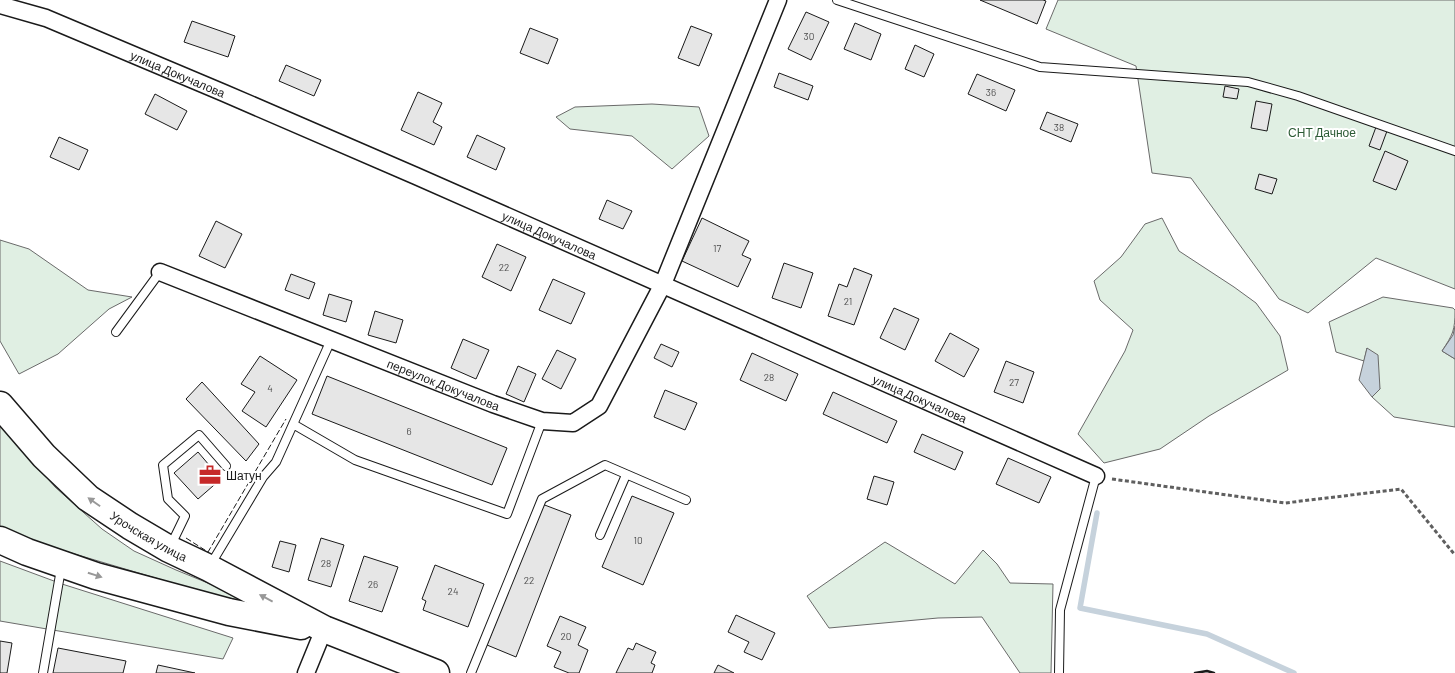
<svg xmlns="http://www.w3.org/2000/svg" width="1455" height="673" font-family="Barlow,sans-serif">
	<rect width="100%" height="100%" fill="#fff"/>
	<!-- green -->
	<path fill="#e0efe3" stroke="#6a6a6a" d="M1058,0h397v289l-79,-31 -68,55 -29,-14 -88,-121 -39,-5 -16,-107 -90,-37z
		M652,104l47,3 10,29 -37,33 -40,-33 -62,-7 -14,-12 19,-10z
		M1162,218l17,33 55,36 22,16 24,33 8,34 -79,46 -49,33 -56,14 -26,-29 47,-83 8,-21 -33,-30 -6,-19 27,-24 24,-33z
		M0,240l29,9 59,41 44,7 -23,12 -51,45 -39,20 -19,-33z
		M1383,297l70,11 2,2c0,21 -2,24 -13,41l13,8v68l-61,-10 -22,-20 8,-8 -13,-41 -3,13 -28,-9 -7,-30z
		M0,423l55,64 47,42 32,22 42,19 93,38 11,7 -266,-79 -14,-8z
		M885,542l70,42 28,-34 14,14 13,19 43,1 -2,89h-31l-38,-56 -44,1 -109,10 -22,-32z
		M0,561l62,23 171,54 -10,21 -223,-38z"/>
	<!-- water -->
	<path fill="#c6d2dc" stroke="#6a6a6a" d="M1455,326v33l-13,-8 11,-16z
		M1367,348l11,7 2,34 -8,8 -13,-17z"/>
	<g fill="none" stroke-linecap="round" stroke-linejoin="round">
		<!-- stream -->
		<path stroke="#c6d2dc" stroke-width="5.5" d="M1097,513l-17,95 127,26 87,39"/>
	</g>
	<!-- building -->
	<path fill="#e6e6e6" stroke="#1a1a1a" d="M980,0h63l3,1 -9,23z
		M806,12l23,10 -18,38 -23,-11z
		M192,21l43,15 -7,21 -44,-15z
		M855,23l26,11 -10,26 -27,-11z
		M691,26l21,8 -13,32 -21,-8z
		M530,28l28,11 -10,25 -28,-11z
		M915,45l19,9 -10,23 -19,-8z
		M286,65l35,15 -7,16 -35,-15z
		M779,73l34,13 -5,14 -34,-13z
		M977,74l38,16 -9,21 -38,-17z
		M1225,86l14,3 -2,10 -14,-2z
		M418,92l24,11 -9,19 9,5 -8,18 -33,-15z
		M155,94l32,17 -10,19 -32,-16z
		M1256,101l16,3 -5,27 -16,-3z
		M1047,112l31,12 -7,18 -31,-13z
		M1376,127l11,4 -7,19 -11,-4z
		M477,135l28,13 -9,22 -29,-13z
		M59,137l29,13 -9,20 -29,-13z
		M1385,151l23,10 -12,29 -23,-9z
		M1259,174l18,5 -5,15 -17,-5z
		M607,200l25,11 -9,18 -24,-10z
		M702,218l47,23 -7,14 9,4 -13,28 -56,-26z
		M216,221l26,13 -17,34 -26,-12z
		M497,244l29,13 -15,34 -29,-14z
		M784,263l29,10 -12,35 -29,-10z
		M854,268l18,7 -18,50 -26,-9 11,-32 8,3z
		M291,274l24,9 -6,16 -24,-9z
		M553,279l32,14 -14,31 -32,-14z
		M329,294l23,7 -6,21 -23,-7z
		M894,308l25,11 -14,31 -25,-12z
		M375,311l28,9 -7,23 -28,-8z
		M950,333l29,16 -15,28 -29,-16z
		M463,339l26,11 -13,29 -25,-11z
		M661,344l18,8 -7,15 -18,-9z
		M557,350l19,9 -15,30 -19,-10z
		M752,353l46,21 -12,27 -46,-21z
		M260,356l37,24 -31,47 -24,-16 13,-19 -14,-8z
		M1006,361l28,11 -11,31 -29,-11z
		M518,366l18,8 -12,28 -18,-8z
		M327,376l180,72 -15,37 -180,-71z
		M202,382l57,62 -13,17 -60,-62z
		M665,390l32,13 -12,27 -31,-13z
		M833,392l64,29 -10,22 -64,-29z
		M922,434l41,18 -8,18 -41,-18z
		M198,452l23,27 -23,20 -24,-26z
		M1008,458l43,19 -12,26 -43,-19z
		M874,476l20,6 -7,23 -20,-6z
		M632,496l42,17 -31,72 -41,-18z
		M542,504l29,11 -55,142 -29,-12z
		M321,538l23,7 -13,42 -23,-7z
		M280,541l16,4 -7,27 -17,-5z
		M364,556l34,11 -16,45 -33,-11z
		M435,565l49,19 -16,43 -45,-17 3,-9 -4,-2z
		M736,615l39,18 -13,27 -18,-8 5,-10 -21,-10z
		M560,616l26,11 -8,18 10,5 -9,23h-10l-15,-6 7,-15 -14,-6z
		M0,641l12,2 -5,30h-7z
		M636,643l20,9 -5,11 4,2 -3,8h-36l12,-25 5,2z
		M58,648l68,13 -3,12h-70z
		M158,665l37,8h-39z
		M718,665l16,8h-20z"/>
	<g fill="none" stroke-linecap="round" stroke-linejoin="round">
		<!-- lane casing -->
		<g stroke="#1a1a1a" stroke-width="10">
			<path id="lane" d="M837,0l203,67 208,15 50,14 157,55
				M116,332l44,-60
				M293,424l62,36 152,54 35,-93
				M600,535l26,-60
				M171,545l14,-29 -17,-17 -5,-34 36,-30 27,31
				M211,564l52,-87 13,-15 55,-122
				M43,673l18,-104
				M471,673l71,-174 63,-34 81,35
				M1059,673l1,-63 36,-134"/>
		</g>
		<!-- street casing -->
		<g stroke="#1a1a1a" stroke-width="19">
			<g id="street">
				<path id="s1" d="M0,5l46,13 178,75 192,83 680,300"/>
				<path id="s2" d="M160,272l333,132 49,17 31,2 26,-17 64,-122 115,-284"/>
				<path d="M306,673l18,-44"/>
			</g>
		</g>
		<!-- primary casing -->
		<g stroke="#1a1a1a" stroke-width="29">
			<g id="primary">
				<path id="s3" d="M0,405l44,51 44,42 42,28 39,23 40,19 115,61 112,44"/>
				<path d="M0,540l27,12 69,24 133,36 72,14"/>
			</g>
		</g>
		<!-- path -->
		<path stroke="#5f5f5f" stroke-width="3" stroke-dasharray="4 2.5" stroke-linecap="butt" d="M1112,479l173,24 116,-14 54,66"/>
		<!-- lane -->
		<use href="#lane" stroke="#fff" stroke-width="8"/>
		<!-- street -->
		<use href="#street" stroke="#fff" stroke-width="16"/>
		<!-- primary -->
		<use href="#primary" stroke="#fff" stroke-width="26"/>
		<!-- fence -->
		<path stroke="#1a1a1a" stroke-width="1" stroke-dasharray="6 2.5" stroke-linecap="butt" d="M186,538l22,14 78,-133"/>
		<!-- wall -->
		<path stroke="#1a1a1a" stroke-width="2.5" d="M1195,673l12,-2 7,2"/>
	</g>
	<!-- one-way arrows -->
	<defs><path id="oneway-solid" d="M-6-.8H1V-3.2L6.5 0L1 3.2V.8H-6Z" transform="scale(1.25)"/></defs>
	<g fill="#989898">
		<use href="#oneway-solid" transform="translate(94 502) rotate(-145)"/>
		<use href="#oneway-solid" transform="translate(95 575) rotate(18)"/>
		<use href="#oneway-solid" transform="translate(266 598) rotate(-152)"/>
	</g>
	<!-- icons -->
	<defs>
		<g id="office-bare" transform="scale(1.725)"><path d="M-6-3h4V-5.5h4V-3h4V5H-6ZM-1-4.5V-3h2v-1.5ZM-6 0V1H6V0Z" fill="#c62828" stroke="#fff" stroke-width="2.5" paint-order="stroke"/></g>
	</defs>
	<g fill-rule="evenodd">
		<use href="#office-bare" x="210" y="475"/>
	</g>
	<g text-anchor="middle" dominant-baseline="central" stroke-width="4" stroke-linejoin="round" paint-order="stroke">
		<!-- number labels -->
		<g font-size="10" fill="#4d4d4d">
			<text x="809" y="36">30</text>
			<text x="991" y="92">36</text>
			<text x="1059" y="127">38</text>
			<text x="717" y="248">17</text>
			<text x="504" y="267">22</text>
			<text x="848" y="301">21</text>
			<text x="769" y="377">28</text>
			<text x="1014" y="382">27</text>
			<text x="270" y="388">4</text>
			<text x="409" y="431">6</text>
			<text x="638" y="540">10</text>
			<text x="326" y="563">28</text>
			<text x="529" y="580">22</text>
			<text x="373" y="584">26</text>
			<text x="453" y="591">24</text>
			<text x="566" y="636">20</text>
		</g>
		<!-- street labels -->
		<g font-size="12" fill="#1a1a1a" stroke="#fff">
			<text stroke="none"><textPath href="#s1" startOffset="191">улица Докучалова</textPath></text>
			<text stroke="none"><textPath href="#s1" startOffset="596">улица Докучалова</textPath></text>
			<text stroke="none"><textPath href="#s2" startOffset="305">переулок Докучалова</textPath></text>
			<text stroke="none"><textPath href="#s1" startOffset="1001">улица Докучалова</textPath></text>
			<text stroke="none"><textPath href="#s3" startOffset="200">Урочская улица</textPath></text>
		</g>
		<!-- park labels -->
		<g font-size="12" fill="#2b5a34" stroke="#fff">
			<text x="1322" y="132">СНТ Дачное</text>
		</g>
		<!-- poi labels -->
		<g font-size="12" fill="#1a1a1a" stroke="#fff" text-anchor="start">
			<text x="226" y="475">Шатун</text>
		</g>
	</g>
</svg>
